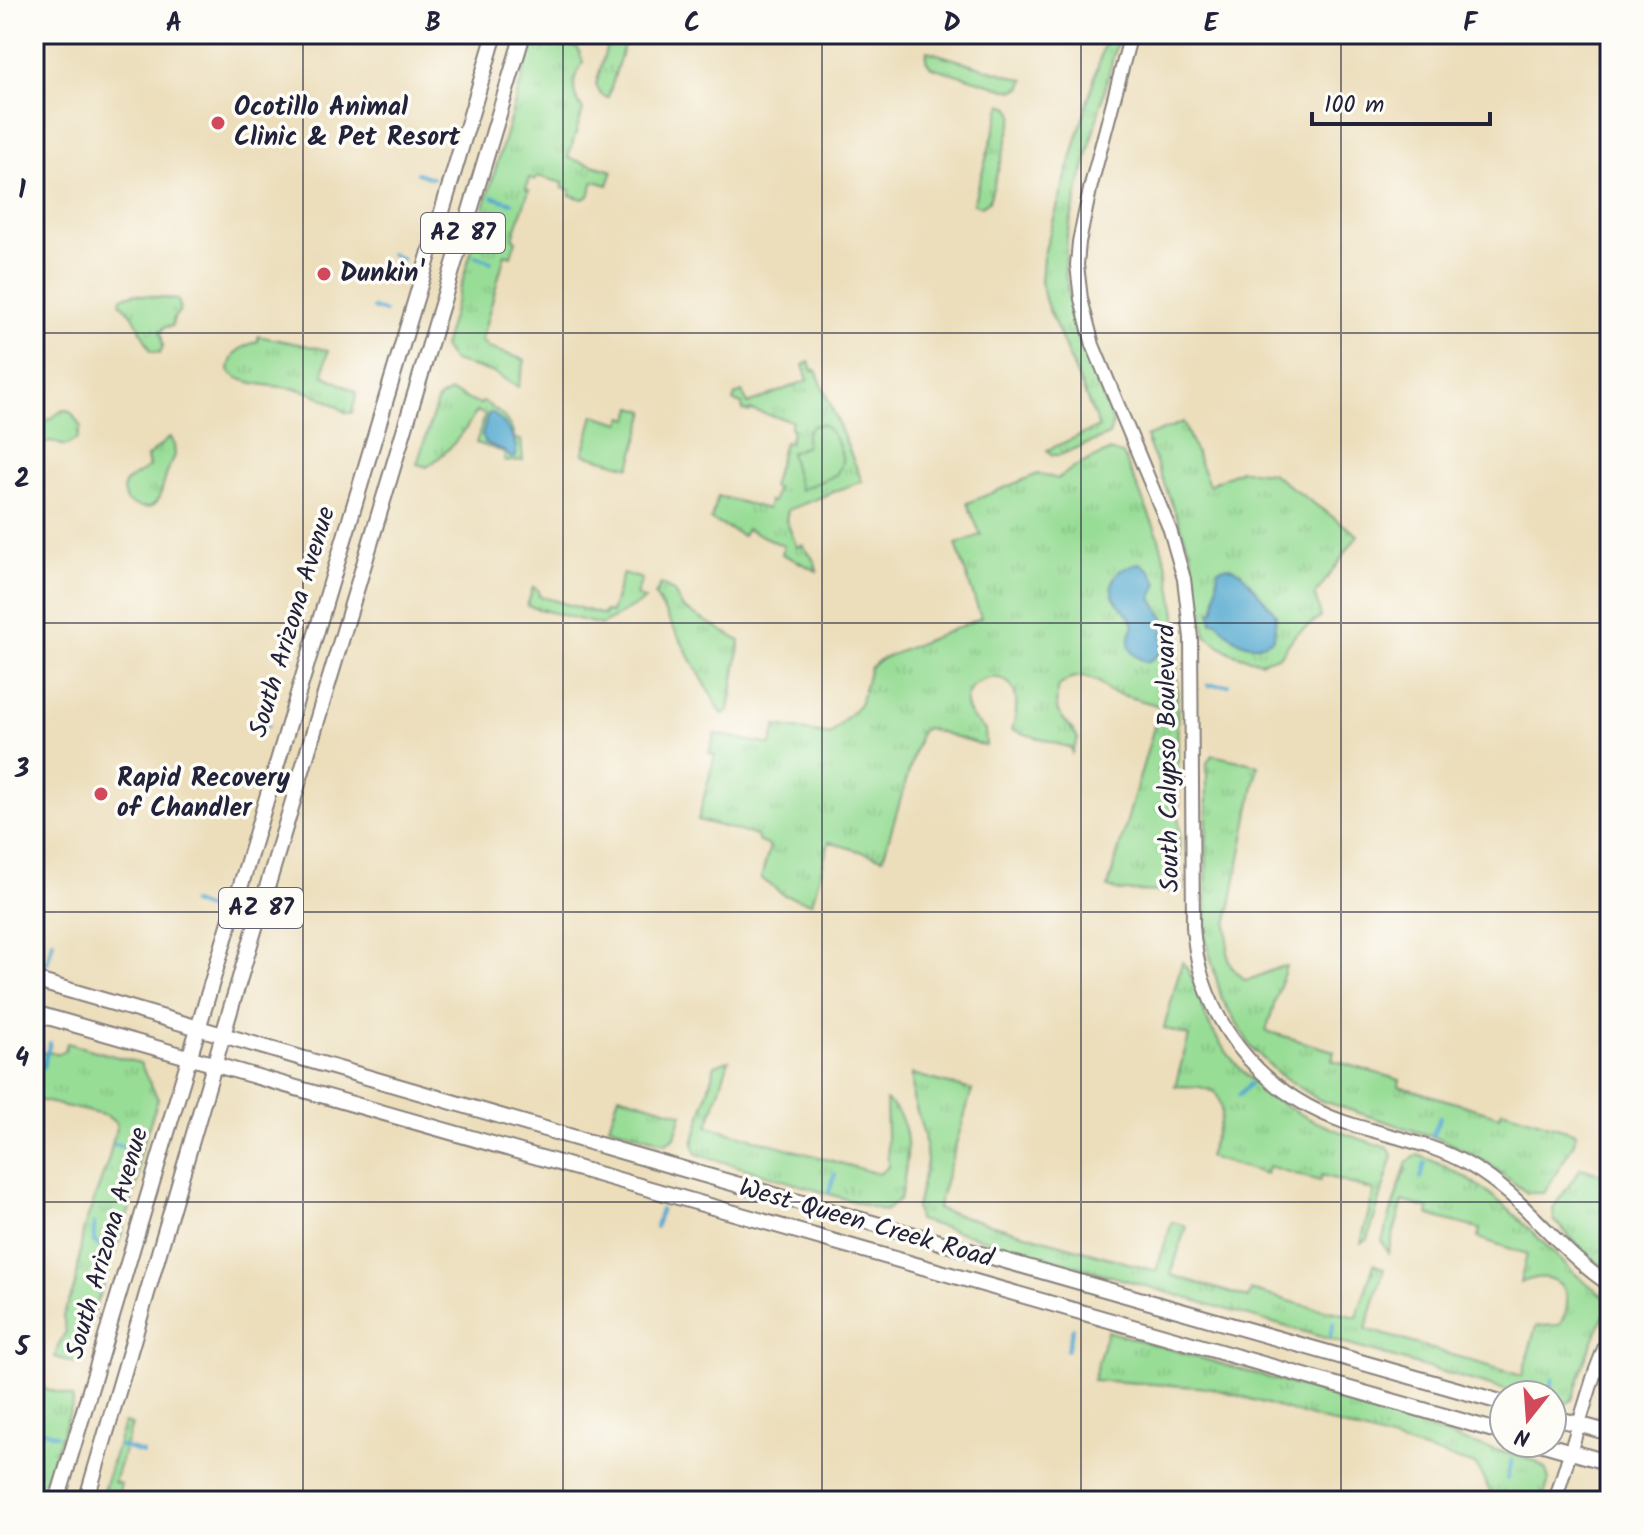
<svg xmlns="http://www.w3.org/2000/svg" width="1644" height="1535" font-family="Kalam,sans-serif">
	<defs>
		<pattern id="grass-tufts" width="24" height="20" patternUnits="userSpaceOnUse" patternTransform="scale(2)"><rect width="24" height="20" fill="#98dd96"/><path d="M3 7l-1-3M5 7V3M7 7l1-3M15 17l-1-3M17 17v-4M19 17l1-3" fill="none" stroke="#83bd82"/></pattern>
	</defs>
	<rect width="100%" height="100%" fill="#fdfcf7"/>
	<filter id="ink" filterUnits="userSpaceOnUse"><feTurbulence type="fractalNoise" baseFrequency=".0125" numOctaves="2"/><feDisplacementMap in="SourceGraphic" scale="16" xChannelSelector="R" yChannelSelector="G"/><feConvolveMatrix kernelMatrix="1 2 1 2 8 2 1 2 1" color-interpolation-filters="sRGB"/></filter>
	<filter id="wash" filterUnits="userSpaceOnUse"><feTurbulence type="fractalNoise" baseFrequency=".006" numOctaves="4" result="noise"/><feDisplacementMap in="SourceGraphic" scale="32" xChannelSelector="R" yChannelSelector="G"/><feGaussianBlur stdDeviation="1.8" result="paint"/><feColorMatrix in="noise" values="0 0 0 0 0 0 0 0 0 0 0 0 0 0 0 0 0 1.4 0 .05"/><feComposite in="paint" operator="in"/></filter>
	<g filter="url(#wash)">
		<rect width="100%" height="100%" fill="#ecdebb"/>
		<!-- grass -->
		<path fill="url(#grass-tufts)" stroke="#5d8068" stroke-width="2" d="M610,34h17l-19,64 -7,-3 -5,-10z
			M1107,34h12l-52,201 -2,38 11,59 37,90 -4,13 -49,20h-8l-5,-5 52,-23 -53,-124 -5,-21 2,-25z
			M548,39l30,9 5,14c-10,20 -14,27 0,48l-15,48 45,13 -5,14 -14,-4 -5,15 -6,3 -13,-4 1,-5 -9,-2 1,-5 -26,-7 -2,4 -6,-2 -3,11 3,1 -16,48 3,2 -5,16 -6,-2 -24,88 5,2v3l39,13 -7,27 -24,-14 -41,-12 -10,-14 89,-302z
			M927,51l98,29 -4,8 -8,3 -82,-24 -5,-7z
			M1002,104l8,3 4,8 -25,86 -8,5 -8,-2z
			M134,294l44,6 3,9 -7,9 -2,8 -8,1 -3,5 2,14 -3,7 -9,-2 -18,-36 -13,-12 2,-6z
			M258,336l70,14 -5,25 34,17 -5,21h-5c-14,-10 -28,-18 -45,-23 -19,-5 -61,-3 -73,-19 1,-19 14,-25 29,-30z
			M809,362l4,9 3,-1 46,111 -74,29 -2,10 11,27 6,-2 12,17 2,9 -35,-17 2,-8 -37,-17 -4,7 -32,-16 7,-24 49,13 2,-8 4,1 3,-14 -4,-1 12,-45 5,1 4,-14 -3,-1 2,-7 -42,-11 -1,2 -6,-2 -1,-6 -9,-3 2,-6 7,-3 6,12 60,-24 -5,-15z
			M450,392c11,2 17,9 30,12l4,-2c15,9 27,19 31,37l6,1 2,20 -18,2 -1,-10 -28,-9 9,-28 -8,-4c-12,21 -30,42 -50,56l-10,-3 20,-62 2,-4z
			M63,410l7,1 11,16 -4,12 -12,7 -14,-5 -17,5v-16z
			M1183,422l26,63 31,-15 31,3 87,62 -43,60 6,22 -26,18 -14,20 -21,7 -29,-9 -25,-17 -15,-83 -45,-116z
			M170,437l4,8 1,11c-16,18 -7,70 -49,45l-3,-10 2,-9 24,-15 -2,-10z
			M1109,451l14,3 35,81 11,38 7,42 4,277 -61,-1 -11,-4 52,-181 -52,-15 -9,-9 -15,-6 -13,2 -12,8c-9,34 7,28 19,53l-6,14 -1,-5 -59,-18c25,-82 -68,-52 -41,-14 3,5 10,10 14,14l1,16 -59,-18 -6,3 -38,127 -54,-16 -17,61 -28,-8 -23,-17 9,-32 -11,-4 -2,-6 -59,-16 17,-65 -6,-2 6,-19 56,11 5,-19 54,9 30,-31 10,-36 9,-8 102,-42 -25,-74 25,-9 -14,-32 71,-29 20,5 16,-12z
			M623,573l19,6 -6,16 9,5 -44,25 -74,-19 6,-19 6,4v5l65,19 1,-4 6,2z
			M661,584l13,8 9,16 57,33 -11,70 -7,3 -67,-119z
			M1212,755l46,10 -31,160c4,27 -7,37 18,55 16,-2 25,-12 41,-14l-20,65 68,20 -2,9 68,20 -1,6 101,30 2,-6 74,23 -2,10 -30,50h-17l-41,-31 -43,-22 -124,-40 -40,-26 -27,-26 -30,-49 -16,-58 1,-178z
			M1182,962c15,17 18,47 30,68 41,71 102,95 176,118l5,8 -25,83 -7,4 13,-52 -52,-16 -2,6 -52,-15 -2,8 -58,-17c6,-23 22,-43 7,-65l-15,-5 -25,-1 14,-50 -25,-8z
			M67,1043l73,20 18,36 -19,57 -1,24 -15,51 -28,76 -16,57 -24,-7 3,-11 8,-15 -3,-15 13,-33 7,-52 25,-70 9,-37 -10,-8 -73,-17v-47l26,1 5,-3z
			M729,1060l-21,66 171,48 9,-7 -2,-67c31,24 21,66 14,99l-15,12 -188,-57 -4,-10 22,-79z
			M912,1074l60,16 -35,119 219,62 16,-49 14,4 -15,49 77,23 3,-8 52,15 54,12 17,-53 10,5 -18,60 156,47 14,-50 23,-1c12,-17 13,-42 -13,-47 -8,-2 -18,2 -26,5l7,-29 -49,-16 2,-9 -52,-14 1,-6 -26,-8 -15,52 -6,-12 25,-79 11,-7c72,27 100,64 153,115 10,10 23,18 34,27l1,14 -19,43 -15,46c-7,5 -12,6 -20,4v-9h-30l-604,-175 -2,-12 11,-47 -3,-26 -11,-37z
			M619,1095l63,19 -7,23 -9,6 -57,-17z
			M1581,1168l29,9v94l-26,-19 -30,-32 -1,-12z
			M1107,1331l242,70 111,39 75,21 11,9 3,10 -7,21h-47l-19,-36 -264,-77 -119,-8z
			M34,1385l38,12 1,6 -35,98h-4z
			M124,1423l8,2 -18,57 7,2 -5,17h-16z"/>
		<!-- garden -->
		<path fill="#98dd96" stroke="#5d8068" stroke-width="2" d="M633,407l13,4 -16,56 -47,-13 11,-39 27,8 2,-6 7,2z
			M822,424c10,7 21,25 20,38 -1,5 -4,9 -6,13l-36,15 -10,-37 16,-7v-13l6,-7z"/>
		<!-- water -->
		<path fill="#53a9d0" stroke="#3a6686" stroke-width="2" d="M492,413c14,10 27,27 24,44l-5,1 -7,-7 -18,-8 -4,-7 6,-22z
			M1140,563l11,8 7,12 -6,15 13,22 2,8 -5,5c2,15 -1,23 -15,29 -20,-7 -22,-19 -13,-37 -4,-12 -13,-16 -19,-26 -11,-21 7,-33 25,-36z
			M1228,566l12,5 36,43 -2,24c-22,17 -42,1 -57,-16h-5l-1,-10 4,-3 3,-40z"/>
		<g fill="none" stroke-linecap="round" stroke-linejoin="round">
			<!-- stream -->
			<path stroke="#53a9d0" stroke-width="4" d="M417,173l15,5
				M493,197l19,6
				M391,254l11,5
				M475,256l16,6
				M373,308l12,4
				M313,532l12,4
				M303,571l10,4
				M284,630l11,3
				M1208,685h20
				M256,722l12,4
				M191,903l17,6
				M47,963l6,-22
				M43,1067l7,-24
				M1239,1095l11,-11
				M1432,1137l8,-20
				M115,1144l21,6
				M1421,1178l4,-15
				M829,1192l6,-18
				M94,1223v19l16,10
				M656,1227l5,-18
				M1330,1336l4,-14
				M1067,1350l6,-22
				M1549,1395l4,-17
				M37,1429l19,6
				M120,1446l23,7
				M1507,1479l5,-19"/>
		</g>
	</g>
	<g filter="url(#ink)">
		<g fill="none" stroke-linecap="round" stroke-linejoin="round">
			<!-- minor casing -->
			<g stroke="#87807b" stroke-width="16">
				<path id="minor" d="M1131,34l-40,151 -12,57 -2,23 4,34 12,46 77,185 14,49 7,59 2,288c6,91 65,166 151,196 42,14 89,21 127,44 54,31 88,86 139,119
					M1555,1501l40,-129 15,-39"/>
			</g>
			<!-- major casing -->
			<g stroke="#87807b" stroke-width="18">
				<path id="major" d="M34,980l593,173 877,250
					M34,1013l1470,420
					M1552,1417l58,16
					M1540,1443l70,20
					M57,1501l438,-1467
					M86,1501l144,-490 293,-977"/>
			</g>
			<!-- minor -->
			<use href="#minor" stroke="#fff" stroke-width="12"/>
			<!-- major -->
			<use href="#major" stroke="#fff" stroke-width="14"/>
		</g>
	</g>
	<!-- grid -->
	<path fill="none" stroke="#22223b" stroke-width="2" stroke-opacity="0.55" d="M303,34v1467M563,34v1467M822,34v1467M1081,34v1467M1341,34v1467M34,333h1576M34,623h1576M34,912h1576M34,1202h1576"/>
	<!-- markers -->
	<g fill="#d1495b" stroke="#fdfcf7" stroke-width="3">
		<circle cx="218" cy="123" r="8"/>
		<circle cx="324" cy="274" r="8"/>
		<circle cx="101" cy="794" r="8"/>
	</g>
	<g text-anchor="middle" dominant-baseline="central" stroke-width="7" stroke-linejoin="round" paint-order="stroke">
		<!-- shield labels -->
		<g fill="#fdfcf7" stroke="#646373" stroke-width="2">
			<rect x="421" y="213" width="84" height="40" rx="6"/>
			<rect x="219" y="888" width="84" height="40" rx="6"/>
		</g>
		<g font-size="24" font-weight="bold" fill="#22223b">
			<text x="463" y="233">AZ 87</text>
			<text x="261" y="908">AZ 87</text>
		</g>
		<!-- poi labels -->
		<g font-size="26" font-weight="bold" fill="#22223b" stroke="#fdfcf7" text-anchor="start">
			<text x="234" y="108">Ocotillo Animal<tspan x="234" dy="30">Clinic &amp; Pet Resort</tspan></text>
			<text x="340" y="274">Dunkin'</text>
			<text x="117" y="779">Rapid Recovery<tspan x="117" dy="30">of Chandler</tspan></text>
		</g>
		<!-- street labels -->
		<g font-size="26" fill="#22223b" stroke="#fdfcf7">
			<text transform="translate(293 622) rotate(-73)">South Arizona Avenue</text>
			<text transform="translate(1169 758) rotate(-91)">South Calypso Boulevard</text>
			<text transform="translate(866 1224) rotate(16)">West Queen Creek Road</text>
			<text transform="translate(108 1243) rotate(-74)">South Arizona Avenue</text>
		</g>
	</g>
	<!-- margin -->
	<rect width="1644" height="1535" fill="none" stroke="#fdfcf7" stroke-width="88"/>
	<!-- north arrow -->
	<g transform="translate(1528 1419) rotate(197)"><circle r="38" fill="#fdfcf7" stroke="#a5a5ac" stroke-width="2"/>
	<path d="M0-6L14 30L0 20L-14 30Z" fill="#d1495b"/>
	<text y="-12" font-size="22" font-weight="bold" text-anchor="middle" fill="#22223b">N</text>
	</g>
	<!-- scale -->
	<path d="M1312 112v12h178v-12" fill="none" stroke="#22223b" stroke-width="4"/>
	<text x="1324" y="112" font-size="24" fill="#22223b" stroke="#fdfcf7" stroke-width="6" paint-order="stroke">100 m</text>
	<rect x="44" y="44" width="1556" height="1447" fill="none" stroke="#22223b" stroke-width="3"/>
	<g font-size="26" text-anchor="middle" font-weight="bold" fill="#22223b">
		<text x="174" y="31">A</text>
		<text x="433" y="31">B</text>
		<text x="692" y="31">C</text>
		<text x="952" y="31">D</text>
		<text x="1211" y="31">E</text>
		<text x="1470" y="31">F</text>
		<text x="22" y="198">1</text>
		<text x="22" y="487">2</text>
		<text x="22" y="777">3</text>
		<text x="22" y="1066">4</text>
		<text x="22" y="1355">5</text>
	</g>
</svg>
